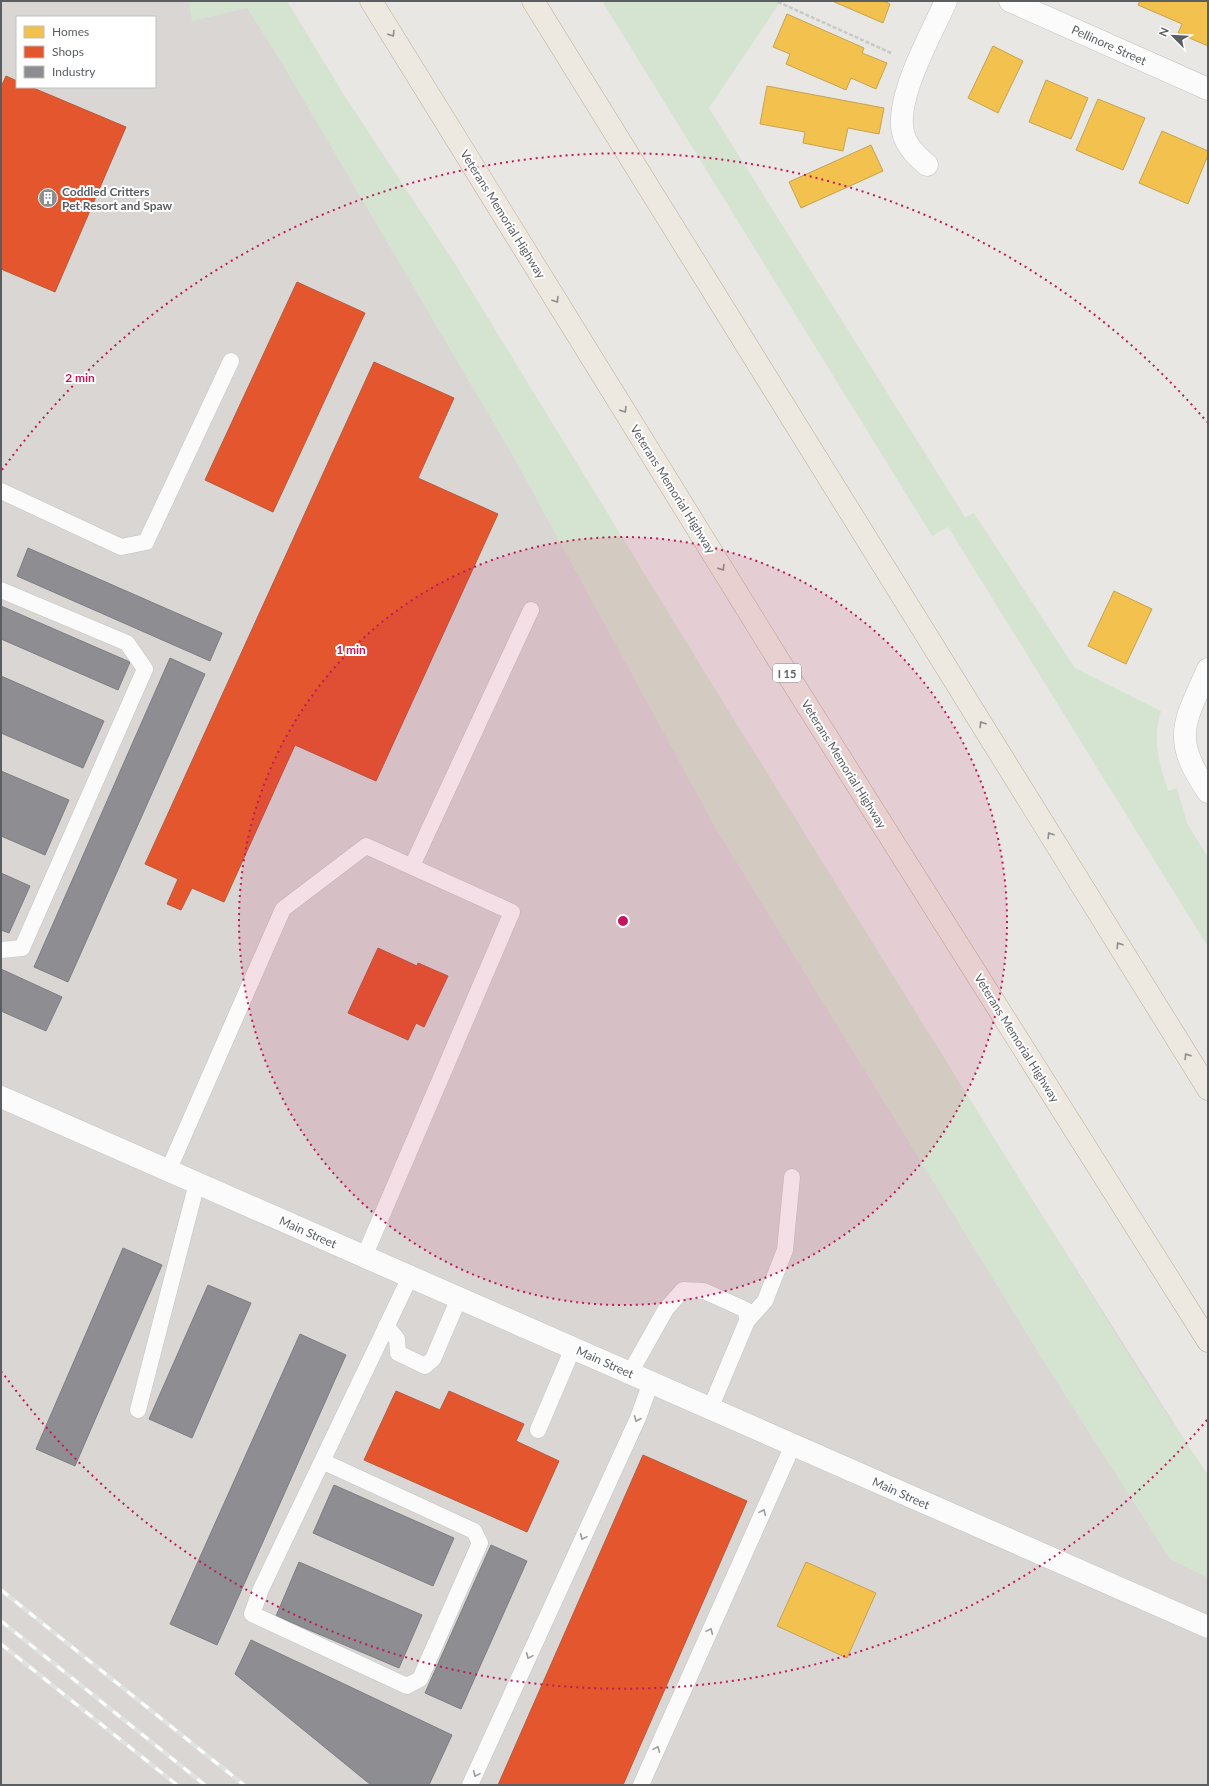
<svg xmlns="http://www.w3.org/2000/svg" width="1209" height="1786" font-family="Lato,sans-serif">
	<rect width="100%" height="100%" fill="#e9e7e4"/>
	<!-- industrial -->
	<path fill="#d9d6d4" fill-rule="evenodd" d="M1,1h271l936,1476v308h-1207zM17,17h138v70h-138z"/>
	<!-- green -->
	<path fill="#d5e4d0" d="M189,1h98l54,89 116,177 263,430 425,684 63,94v103l-38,-19 -119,-186 -335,-544 -203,-373 -233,-396 -33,-52 -55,13z
		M602,1h179l-72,107 256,409 9,-4 101,155 86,43c-9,31 -2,51 7,80l9,-3 10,35 21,34v90l-260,-420 -16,9z"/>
	<!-- homes -->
	<path fill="#f2c14e" stroke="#c4a354" d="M832,1h51l7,3 -7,19z
		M1140,1h68v45l-30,-13 4,-9 -44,-19z
		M787,14l77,34 -2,5 25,10 -11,26 -25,-11 -5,12 -60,-26 4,-10 -17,-7z
		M993,46l30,15 -25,52 -30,-15z
		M1046,80l42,18 -17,41 -42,-17z
		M767,86l117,22 -5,26 -31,-6 -5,23 -40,-8 2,-11 -45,-8z
		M1098,99l47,19 -22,52 -47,-20z
		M1162,131l46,20v4l-20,49 -49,-21z
		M871,145l12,26 -82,37 -12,-26z
		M1114,591l38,18 -26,55 -38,-18z
		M806,1562l70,31 -29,65 -70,-32z"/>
	<!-- shops -->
	<path fill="#e4572e" stroke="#bb593d" d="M6,76l11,5v6h14l95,40 -71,165 -54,-23v-182z
		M297,282l68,31 -92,199 -68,-32z
		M374,362l80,36 -36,80 80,36 -122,267 -81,-36 -71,157 -32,-14 -11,22 -14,-6 11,-25 -33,-15z
		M378,948l39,18 1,-3 30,13 -24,51 -8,-4 -8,17 -60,-27z
		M396,1391l44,19 9,-19 75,33 -8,17 43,20 -32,71 -163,-72z
		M643,1455l104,46 -124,284h-125z"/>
	<!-- industry -->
	<path fill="#8d8d92" stroke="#7e7f83" d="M28,548l194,85 -12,28 -193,-85z
		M1,606l129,56 -12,28 -117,-51z
		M170,658l35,16 -137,308 -34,-15z
		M1,676l103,45 -21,47 -82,-35z
		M1,771l68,29 -24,55 -44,-19z
		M1,873l29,13 -21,47 -8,-3z
		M1,969l61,28 -16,34 -45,-20z
		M123,1248l39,17 -87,201 -39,-17z
		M208,1285l43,18 -59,135 -43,-19z
		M300,1334l46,21 -129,290 -47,-21z
		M334,1485l120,53 -21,48 -120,-53z
		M491,1545l36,16 -66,148 -36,-16z
		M299,1562l123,53 -23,53 -123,-52z
		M251,1640l201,95 -23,50h-58l-136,-111z"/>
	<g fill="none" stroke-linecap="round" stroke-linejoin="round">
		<!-- service casing -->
		<g stroke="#c3c4c4" stroke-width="17">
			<path id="service" d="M1,491l120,56 25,-5 85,-181
				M1,590l126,53 18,26 -123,279 -21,2
				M412,866l119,-256
				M168,1171l115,-262 83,-63 146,66 -148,345
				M747,1321l18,-20 20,-51 7,-73
				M386,1326l11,13 1,14 27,13 8,-7 26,-61
				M630,1373l36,-64 17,-19 21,1 42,19 1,11 -37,88
				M138,1410l59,-227
				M538,1430l35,-82
				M322,1461l152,70 6,12 -60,136 -13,7 -155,-72 9,-25 149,-312
				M470,1785l168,-367 13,-36
				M641,1785l152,-340"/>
		</g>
		<!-- minor casing -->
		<g stroke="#c3c4c4" stroke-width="23">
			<path id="minor" d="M1010,1l198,88
				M927,165c-9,-8 -19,-17 -23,-29 -12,-34 28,-103 42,-135
				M1208,669c-24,54 -37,69 0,123"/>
		</g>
		<!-- tertiary casing -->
		<g stroke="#c3c4c4" stroke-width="23">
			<path id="tertiary" d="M1,1097l1207,530"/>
		</g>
		<!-- motorway casing -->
		<g stroke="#bcac95" stroke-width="23">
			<path id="motorway" d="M371,1l410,663 427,677
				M533,1l675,1088"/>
		</g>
		<!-- path -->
		<path stroke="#c5cac7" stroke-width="2.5" stroke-dasharray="4 2" stroke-linecap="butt" d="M778,2l113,51"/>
		<!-- service -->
		<use href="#service" stroke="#fcfbfb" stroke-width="16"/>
		<!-- minor -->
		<use href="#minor" stroke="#fcfbfb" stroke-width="22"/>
		<!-- tertiary -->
		<use href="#tertiary" stroke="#fcfbfb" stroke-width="22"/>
		<!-- motorway -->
		<use href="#motorway" stroke="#ede9e1" stroke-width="22"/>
		<!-- rail casing -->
		<g stroke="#e0e1e1" stroke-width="4.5">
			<path id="rail" d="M1,1590l243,195
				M1,1621l204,164
				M1,1644l176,141"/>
		</g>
		<!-- rail -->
		<use href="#rail" stroke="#fff" stroke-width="3" stroke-dasharray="9" stroke-linecap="butt"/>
	</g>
	<!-- one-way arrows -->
	<defs><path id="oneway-chevron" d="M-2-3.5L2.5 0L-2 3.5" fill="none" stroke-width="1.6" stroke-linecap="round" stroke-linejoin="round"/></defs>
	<g stroke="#8d8f8e">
		<use href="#oneway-chevron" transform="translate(392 34) rotate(58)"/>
		<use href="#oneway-chevron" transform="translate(556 300) rotate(58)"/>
		<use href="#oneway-chevron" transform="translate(624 410) rotate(58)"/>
		<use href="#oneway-chevron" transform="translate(722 568) rotate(58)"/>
		<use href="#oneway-chevron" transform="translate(982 724) rotate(-122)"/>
		<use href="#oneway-chevron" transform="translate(1050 835) rotate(-122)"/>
		<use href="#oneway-chevron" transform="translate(1119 945) rotate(-122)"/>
		<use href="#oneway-chevron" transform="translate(1187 1056) rotate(-122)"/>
	</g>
	<g stroke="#9b9d9f">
		<use href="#oneway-chevron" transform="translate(637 1419) rotate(113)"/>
		<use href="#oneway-chevron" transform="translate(763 1512) rotate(-66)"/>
		<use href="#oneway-chevron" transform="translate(583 1537) rotate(114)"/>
		<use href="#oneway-chevron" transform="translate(710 1631) rotate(-66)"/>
		<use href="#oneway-chevron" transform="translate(529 1656) rotate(114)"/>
		<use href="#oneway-chevron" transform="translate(657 1749) rotate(-66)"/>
		<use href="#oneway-chevron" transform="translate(476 1774) rotate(114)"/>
	</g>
	<!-- distance rings -->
	<circle cx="623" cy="921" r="384" fill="#c2185b" fill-opacity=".12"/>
	<g fill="none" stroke="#c2185b" stroke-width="2" stroke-dasharray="2 4">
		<circle cx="623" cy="921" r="384"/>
		<path d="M1207 1420A768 768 0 0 1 2 1372M2 470A768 768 0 0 1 1207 422"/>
	</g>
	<!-- icons -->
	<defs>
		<g id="building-disc" transform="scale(1)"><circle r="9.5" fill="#8c8e8f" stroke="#fff"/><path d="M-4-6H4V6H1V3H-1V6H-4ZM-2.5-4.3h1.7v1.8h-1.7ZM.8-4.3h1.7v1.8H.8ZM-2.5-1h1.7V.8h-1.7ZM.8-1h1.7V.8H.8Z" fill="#fff"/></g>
	</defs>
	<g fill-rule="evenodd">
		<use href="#building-disc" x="48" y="198"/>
	</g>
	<g text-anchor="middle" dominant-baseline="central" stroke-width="4" stroke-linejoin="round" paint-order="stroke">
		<!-- shield labels -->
		<rect fill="#fff" stroke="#8c8e90" stroke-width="1" x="773" y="664" width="28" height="18" rx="3"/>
		<g font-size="11" font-weight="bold" fill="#5a5e61">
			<text x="787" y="673">I 15</text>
		</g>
		<!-- street labels -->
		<g font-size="12" fill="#5a5e61" stroke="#fff">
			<text transform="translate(1109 45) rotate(24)">Pellinore Street</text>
			<text transform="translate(503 214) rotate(58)">Veterans Memorial Highway</text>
			<text transform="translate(673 489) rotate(58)">Veterans Memorial Highway</text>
			<text transform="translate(844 764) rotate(58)">Veterans Memorial Highway</text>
			<text transform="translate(1017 1038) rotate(58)">Veterans Memorial Highway</text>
			<text transform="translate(308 1232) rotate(24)">Main Street</text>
			<text transform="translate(605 1362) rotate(24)">Main Street</text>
			<text transform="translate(901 1493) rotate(24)">Main Street</text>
		</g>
		<!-- poi labels -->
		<g font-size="12" font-weight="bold" fill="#5a5e61" stroke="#fff" text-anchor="start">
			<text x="62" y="191">Coddled Critters<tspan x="62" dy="14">Pet Resort and Spaw</tspan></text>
		</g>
	</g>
	<circle cx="623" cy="921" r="6" fill="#c2185b" stroke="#fff" stroke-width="2"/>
	<g font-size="12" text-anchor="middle" font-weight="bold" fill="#c2185b" stroke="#fff" stroke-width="4" stroke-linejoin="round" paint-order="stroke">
		<text x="80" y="382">2 min</text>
		<text x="351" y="654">1 min</text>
	</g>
	<!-- border -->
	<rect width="1209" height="1786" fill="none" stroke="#5a5e61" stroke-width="4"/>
	<!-- legend -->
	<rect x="16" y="16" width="140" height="72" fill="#ffffff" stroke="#bdbfc0"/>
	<rect x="24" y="26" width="20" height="12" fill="#f2c14e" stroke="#bdbfc0"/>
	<text x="52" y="36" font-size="12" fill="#5a5e61">Homes</text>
	<rect x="24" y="46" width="20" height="12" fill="#e4572e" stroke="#bdbfc0"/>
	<text x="52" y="56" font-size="12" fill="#5a5e61">Shops</text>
	<rect x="24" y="66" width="20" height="12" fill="#8d8d92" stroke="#bdbfc0"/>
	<text x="52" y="76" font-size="12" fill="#5a5e61">Industry</text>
	<!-- north arrow -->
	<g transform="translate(1173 36) rotate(294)" stroke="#ffffff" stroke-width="3" paint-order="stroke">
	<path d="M0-3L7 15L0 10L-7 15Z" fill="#5a5e61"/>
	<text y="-6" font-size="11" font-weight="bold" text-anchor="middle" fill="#5a5e61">N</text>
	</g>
</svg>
